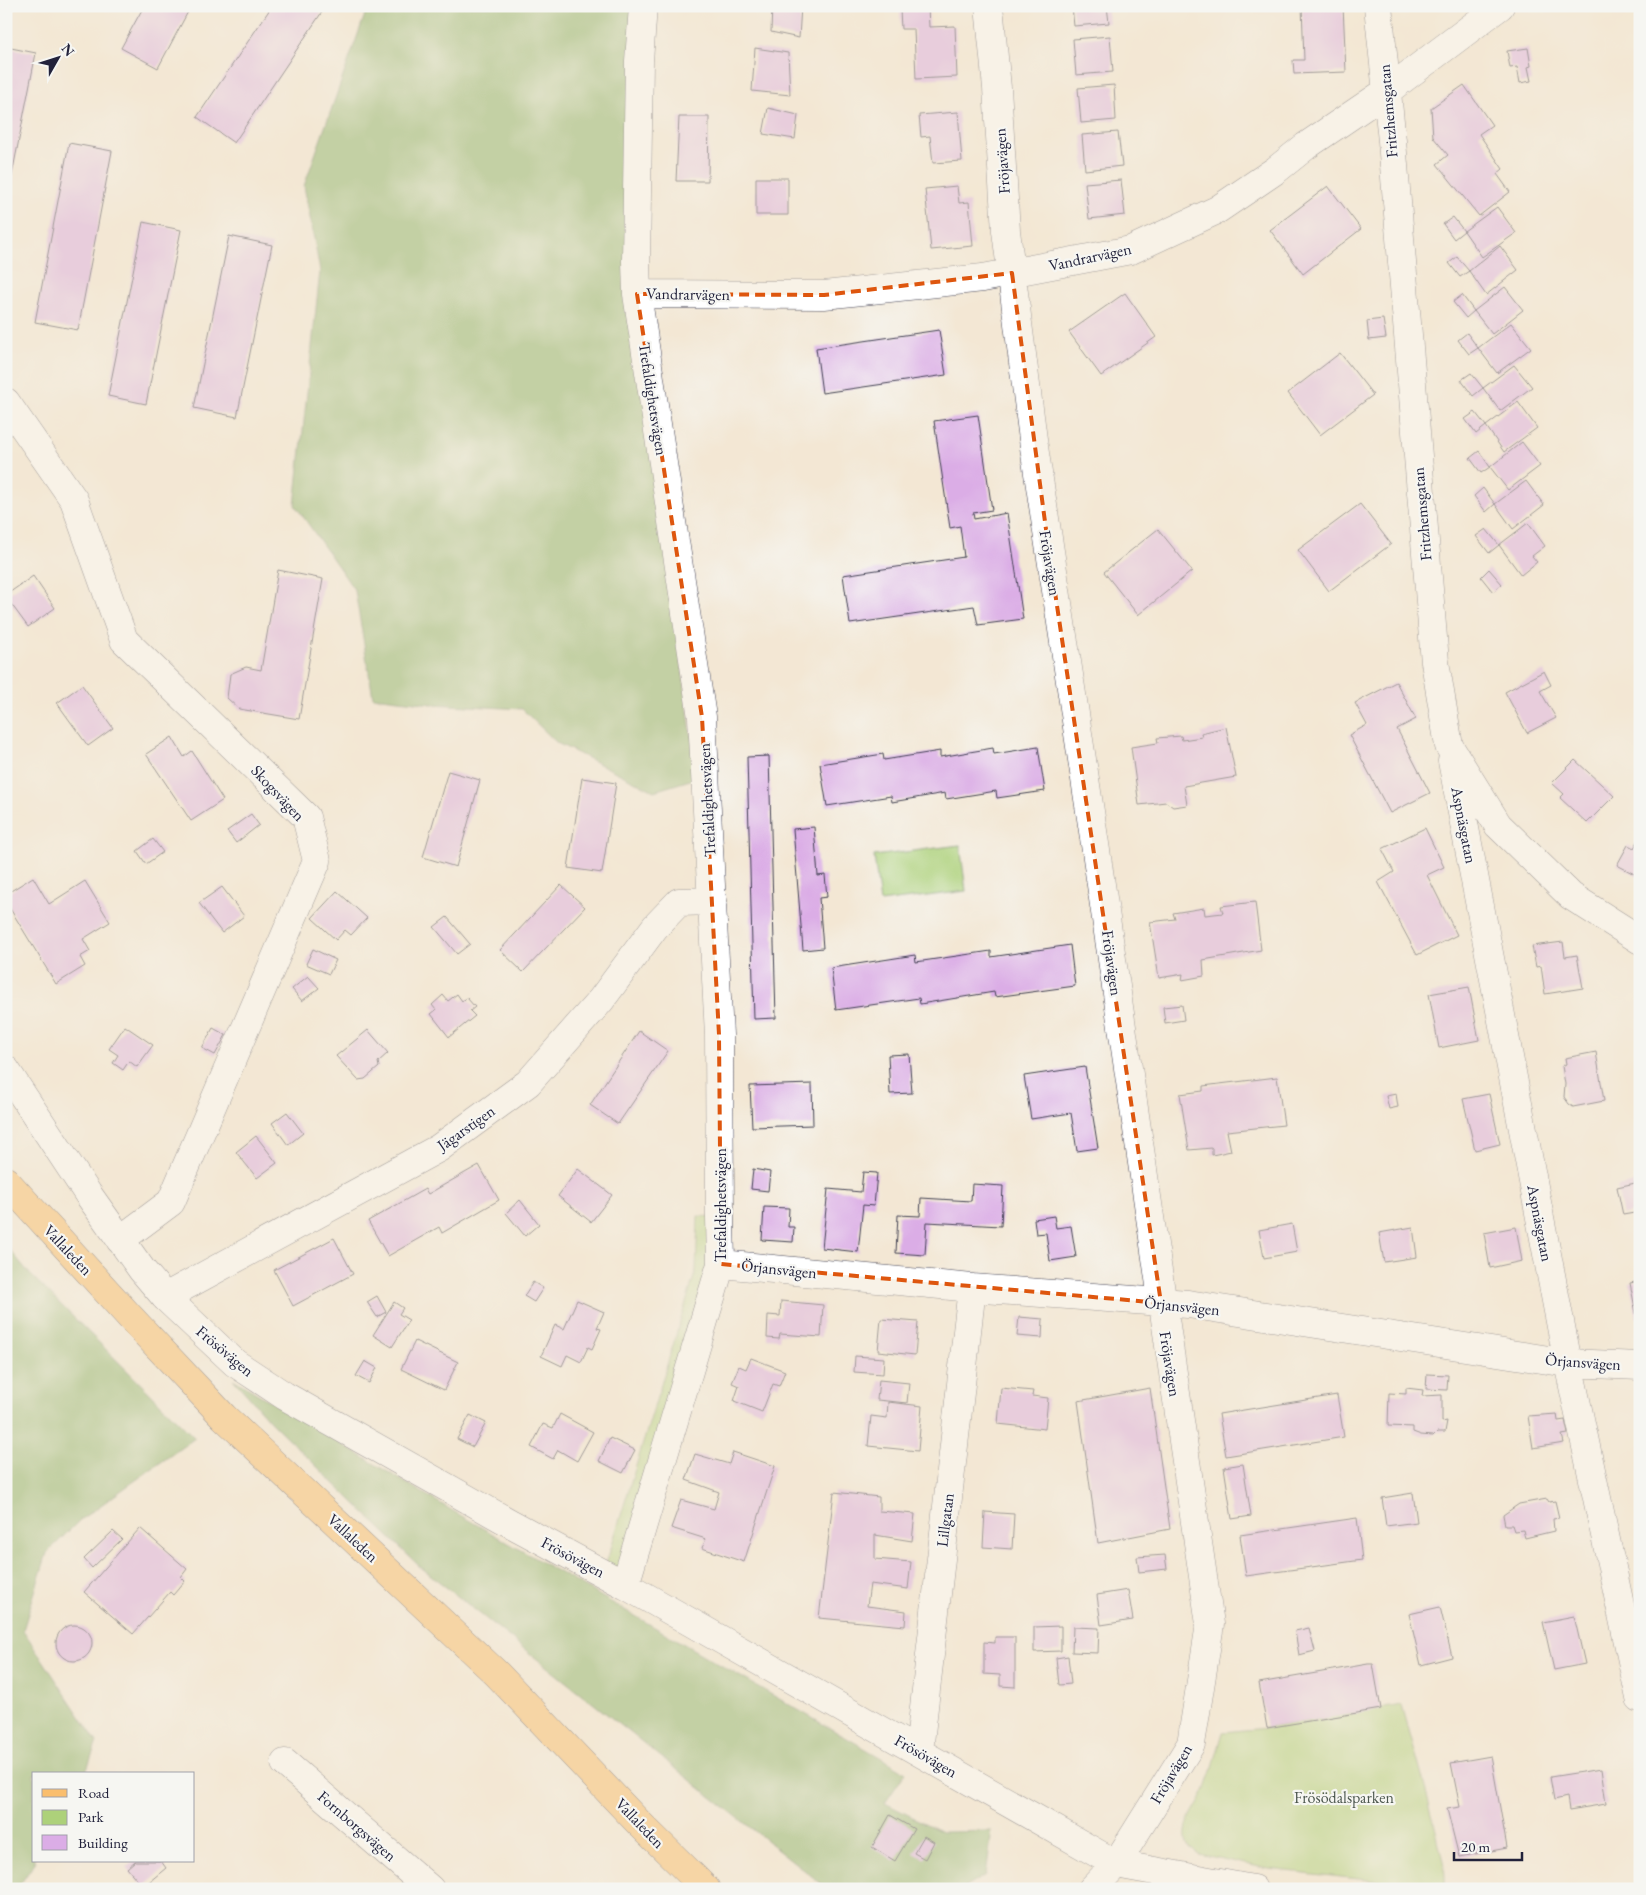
<svg xmlns="http://www.w3.org/2000/svg" width="1646" height="1895" font-family="'EB Garamond',serif">
	<rect width="100%" height="100%" fill="#f6f6f2"/>
	<filter id="ink" filterUnits="userSpaceOnUse"><feTurbulence type="fractalNoise" baseFrequency=".02" numOctaves="2"/><feDisplacementMap in="SourceGraphic" scale="10" xChannelSelector="R" yChannelSelector="G"/><feConvolveMatrix kernelMatrix="1 2 1 2 8 2 1 2 1" color-interpolation-filters="sRGB"/></filter>
	<filter id="wash" filterUnits="userSpaceOnUse"><feTurbulence type="fractalNoise" baseFrequency=".0096" numOctaves="4" result="noise"/><feDisplacementMap in="SourceGraphic" scale="20" xChannelSelector="R" yChannelSelector="G"/><feGaussianBlur stdDeviation="1.12" result="paint"/><feColorMatrix in="noise" values="0 0 0 0 0 0 0 0 0 0 0 0 0 0 0 0 0 1.4 0 .05"/><feComposite in="paint" operator="in"/></filter>
	<g filter="url(#wash)">
		<rect width="100%" height="100%" fill="#f3e7d4"/>
		<!-- green -->
		<path fill="#add17a" stroke="#687a5a" d="M960,845l6,46 -86,11 -6,-46z
			M698,1216l22,1 -95,368 -22,-11 93,-304z
			M1402,1705c12,44 25,87 35,130 3,16 9,33 8,50l-5,3 -171,-19 -70,-15 -11,-7c-9,-24 12,-41 19,-62 6,-17 11,-35 16,-53l44,-4z"/>
		<!-- forest -->
		<path fill="#8ab36a" stroke="#566a52" d="M368,6h270l-10,256 69,516 -43,13 -97,-48 -35,-34 -90,-5 -59,-7 -18,-106 -60,-86 25,-234 -16,-85z
			M6,1245l24,29 165,164 -115,82 -33,33 -24,77 74,112 -12,32h-51v87h2l-19,28h-11z
			M233,1379l220,132 453,261 -21,31 57,29 50,-1 -6,44 -24,14h-134l-410,-324 -147,-143z"/>
		<g id="blocks">
			<!-- building -->
			<path fill="#dbade6" d="M144,6h47l-33,62 -37,-20z
				M272,6h54l-92,137 -37,-26z
				M772,6h29l-2,32 -28,-6z
				M1072,6h35l2,17 -35,3z
				M1302,6h41l3,66 -52,2 -1,-14h11z
				M928,7l1,20 26,-1 2,51 -41,2 -2,-50h-13l-1,-20z
				M1110,36l3,36 -37,3 -3,-36z
				M6,47l30,6 -29,147h-1z
				M755,48l33,5 2,42 -38,-4z
				M1528,48l3,18 -3,1 3,14 -11,2 -3,-16 -7,1 -3,-17z
				M1114,85l2,35 -35,3 -3,-35z
				M1464,85l28,40 -13,9 24,35 -6,5 13,18 -31,24 -42,-52 11,-9 -15,-18 -2,-29z
				M768,108l30,7 -3,24 -32,-5z
				M958,112l4,49 -29,2 -3,-27 -9,1 -2,-22z
				M679,117h30l-1,64h-32z
				M1118,132l4,34 -37,4 -3,-35z
				M69,143l43,8 -34,179 -43,-8z
				M756,178h32v37h-32z
				M1121,180l4,35 -36,4 -4,-36z
				M957,186l2,17 10,-1 4,44 -42,4 -6,-61z
				M1328,186l33,43 -58,45 -33,-44z
				M1497,207l19,26 -34,24 -18,-26z
				M1453,217l11,14 -10,8 -11,-15z
				M143,222l38,8 -35,174 -38,-8z
				M229,236l43,9 -35,172 -43,-9z
				M1500,246l18,24 -32,25 -17,-24z
				M1457,257l12,14 -9,6 -11,-14z
				M1505,287l18,23 -31,24 -18,-23z
				M1125,293l31,44 -55,39 -32,-44z
				M1462,295l12,16 -8,7 -13,-16z
				M1383,319l3,19 -17,2 -2,-19z
				M1511,323l20,25 -34,25 -19,-25z
				M939,330l7,45 -124,18 -6,-45z
				M1467,333l11,15 -9,6 -11,-14z
				M1340,353l33,42 -53,40 -32,-42z
				M1514,365l18,22 -32,24 -17,-23z
				M1471,373l12,15 -10,8 -12,-16z
				M1518,402l19,26 -33,24 -18,-26z
				M1475,412l11,14 -10,8 -11,-15z
				M978,415l14,95 -19,3 1,6 33,-6 16,106 -45,6 -4,-19 -124,18 -7,-49 121,-18 -4,-31 -10,2 -16,-107z
				M1522,442l18,24 -32,24 -18,-23z
				M1479,451l11,16 -9,6 -11,-15z
				M1526,481l18,24 -31,24 -18,-25 -9,8 -12,-16 9,-8 12,16z
				M1360,504l31,40 -62,47 -31,-41z
				M1528,523l17,23 -13,10 5,6 -16,13 -22,-30 -10,8 -13,-17 10,-7 13,16z
				M1158,529l34,42 -54,44 -34,-43z
				M1489,569l13,15 -9,8 -12,-15z
				M278,570l45,9 -24,140 -60,-10 -12,-11 3,-24 16,-7 15,3z
				M33,576l22,32 -27,19 -22,-30v-2z
				M1544,671l7,14 -11,6 16,27 -29,15 -22,-41z
				M1396,682l20,37 -19,10 33,64 -40,20 -41,-78 18,-10 -12,-22z
				M82,685l31,43 -25,18 -31,-43z
				M1226,727l10,50 -52,9 3,19 -14,2 -7,-5 -27,3 -8,-58 27,-4 -1,-5 24,-2 1,4 20,-3 -1,-4z
				M172,737l12,20 8,-6 31,49 -32,21 -45,-67z
				M1038,747l7,44 -48,7 -1,-7 -50,8 -1,-6 -53,9 -1,-6 -64,10 -7,-42 63,-10 1,6 56,-9v6l53,-9 1,6z
				M769,756l7,262 -22,1 -7,-262z
				M1575,760l39,36 -27,27 -27,-25 4,-4 -12,-11z
				M448,771l32,9 -24,87 -33,-10z
				M582,778l34,5 -14,90 -34,-5z
				M251,814l8,11 -23,18 -9,-12z
				M814,827l4,49 7,-1 2,22 -8,1 4,50 -20,2 -10,-121z
				M1425,828l19,39 -17,8 30,60 -40,20 -39,-73 16,-10 -12,-23z
				M1640,838v39l-23,-12 11,-20 6,3z
				M153,839l10,13 -17,12 -9,-13z
				M33,877l16,27 36,-23 25,41 -27,17 7,12 -10,6 5,9 -29,18 -50,-82v-8z
				M561,885l24,22 -62,65 -23,-22z
				M222,887l22,29 -22,17 -23,-30z
				M337,891l30,27 -16,17 -6,-5 -9,10 -24,-22z
				M1255,902l6,48 -58,10 1,16 -22,4 1,-6 -24,4 -9,-56 25,-3 -2,-6 31,-5 1,7 18,-2 -2,-7z
				M447,917l23,27 -13,10 -23,-27z
				M1563,942l2,15 12,-2 6,33 -38,6 -4,-28 -5,1 -4,-21z
				M1070,945l5,41 -80,11 -1,-5 -74,12 -1,-6 -83,12 -5,-42 84,-13 1,7 75,-11v6z
				M313,949l23,11 -7,14 -23,-10z
				M308,976l11,12 -17,13 -10,-12z
				M1469,987l10,53 -40,8 -10,-54z
				M457,994l5,7 5,-3 8,9 -5,4 5,5 -26,21 -18,-23 5,-4 -4,-5 11,-10 5,6z
				M1182,1005l2,15 -19,3 -2,-16z
				M125,1026l28,19 -16,22 -8,-6 -6,9 -10,-7 5,-8 -9,-6z
				M213,1028l13,7 -11,20 -13,-7z
				M368,1030l20,23 -10,9 1,5 -14,12 -7,1 -22,-24z
				M639,1031l29,20 -50,73 -28,-19z
				M1596,1052l8,49 -31,6 -4,-3 -5,-7 1,-13 -3,-18 4,-2 -1,-6z
				M909,1054l3,39 -22,1 -2,-39z
				M1085,1067l13,81 -21,3 -6,-38 -40,6 -7,-43z
				M1277,1077l7,48 -57,6 4,20 -19,4v-7l-23,2 -9,-56 23,-3v-5z
				M812,1084l1,41 -61,2 -2,-41z
				M1396,1094l2,13 -9,2 -3,-13z
				M1489,1094l11,50 -25,6 -12,-51z
				M287,1112l16,21 -15,12 -16,-22z
				M256,1136l21,27 -20,15 -21,-26z
				M479,1165l20,35 -57,33 -3,-6 -51,29 -20,-35 57,-32 3,5z
				M578,1169l34,26 -21,27 -33,-26z
				M753,1169l17,3 -2,19 -17,-2z
				M863,1172l14,1 -3,33 -11,-1 -5,47 -36,-4 6,-59 33,3z
				M1640,1182v30l-17,3 -6,-28z
				M972,1184l31,2 -2,40 -74,-4 -2,33 -29,-2 2,-38 22,1 1,-18 50,3z
				M520,1200l19,24 -14,12 -19,-23z
				M764,1207l25,1 -1,19h6l-1,15 -31,-2z
				M1054,1216l2,12 15,-2 5,31 -26,4 -4,-28 -10,1 -2,-15z
				M1292,1224l5,28 -33,6 -5,-28z
				M1413,1227l4,30 -33,5 -5,-29z
				M1516,1227l6,34 -32,7 -6,-35z
				M334,1238l19,36 -60,32 -19,-36z
				M1640,1281v37h-3l-7,-35z
				M533,1282l10,6 -9,14 -10,-6z
				M377,1296l9,16 -9,5 -10,-15z
				M577,1300l27,12 -7,16 4,1 -9,20 -4,-2 -7,15 -14,-7 -5,11 -21,-10 14,-31 9,4z
				M781,1301l42,4 -2,32 -41,-3 -1,5 -12,-1 1,-23 12,1z
				M394,1302l9,6 -4,6 10,6 -17,27 -19,-12z
				M1019,1317l24,2 -1,19 -25,-2z
				M881,1319l37,3 -3,33 -37,-4z
				M415,1341l43,21 -14,28 -43,-21z
				M855,1356l29,2 -1,16 -29,-2z
				M751,1358l34,13 -6,15 -6,-2 -11,28 -28,-11 5,-15 -7,-3 7,-17 7,3z
				M365,1361l12,7 -8,15 -13,-7z
				M1427,1374l21,1 -1,15 -21,-1z
				M879,1380l30,3 -2,20 -30,-3z
				M1001,1388l32,3 -1,5 16,2 -3,31 -47,-5z
				M1150,1388l20,141 -72,14 -20,-142z
				M1406,1388l17,2 -1,6 20,-1v27l5,-1 -2,11h-8l-4,4 -12,-1 -8,-3v-5l-25,-1 1,-33 17,1z
				M1337,1395l7,42 -118,19 -7,-42z
				M888,1402l34,4 -4,45 -50,-5 3,-30 16,2z
				M560,1414l33,18 -16,29 -19,-11 -5,9 -22,-12 12,-23 10,4z
				M1557,1414l1,7 7,-1 3,14 -6,1 2,8 -31,5 -5,-32z
				M470,1415l16,8 -13,24 -16,-8z
				M610,1438l25,12 -12,23 -24,-12z
				M733,1452l42,14 -31,96 -42,-14 4,-9 -35,-11 10,-28 33,9 5,-17 -33,-12 9,-26 34,10z
				M1243,1464l8,52 -19,3 -8,-52z
				M834,1492l45,5v14l36,3 -3,27 -37,-6v24l36,3 -3,27 -38,-5 -3,22 39,5 -1,15 -86,-8z
				M1413,1493l4,29 -31,4 -4,-28z
				M1547,1499l2,3 6,-1 4,17 -6,1 1,12 -29,7 -2,-8 -9,1 -2,-6h-7l-2,-10 16,-11z
				M985,1512l29,2 -2,35 -29,-2z
				M1357,1518l5,42 -116,16 -6,-41z
				M140,1528l47,41 -6,8 4,4 -12,14 -3,-3 -37,42 -49,-42z
				M113,1531l9,8 -30,29 -8,-9z
				M1165,1555l2,14 -28,3 -2,-15z
				M1128,1590l5,30 -32,5 -4,-30z
				M1440,1607l12,50 -31,8 -12,-51z
				M1574,1616l11,48 -31,6 -11,-48z
				M56 1643a18 18 0 1 1 36 0a18 18 0 1 1-36 0Z
				M1061,1626v25l-27,1v-25z
				M1073,1627l26,1 -1,25 -26,-1z
				M1309,1628l6,23 -16,4 -4,-24z
				M995,1637h20v50l-15,-1v-11l-16,-1v-32l11,1z
				M1068,1656l3,28 -12,1 -3,-27z
				M1368,1664h5l8,45 -114,19 -8,-45z
				M1491,1756l16,92 -48,9 -12,-48 13,-2 -9,-44z
				M1601,1769l5,35 -37,6 -2,-13 -13,3 -4,-23z
				M890,1815l24,14 -19,32 -23,-14z
				M924,1836l10,6 -9,17 -11,-6z
				M135,1861h26l5,7 -23,19 -16,-19z"/>
		</g>
	</g>
	<g filter="url(#ink)">
		<use href="#blocks" fill-opacity="0" stroke="#414052" stroke-width="1"/>
		<g fill="none" stroke-linecap="round" stroke-linejoin="round">
			<!-- minor casing -->
			<g stroke="#414052" stroke-width="29">
				<path id="minor" d="M989,6l8,82 9,143 28,216 61,397 115,780 -19,120 -75,120 -24,25
					M1378,6l14,135 43,521 14,84 49,79 73,71 69,44
					M637,294l187,1 159,-17 148,-28 86,-40 59,-40 30,-24 81,-55 113,-85
					M6,402l68,98 50,140 182,177 11,44 -146,341 -51,38
					M1452,761l116,602 72,335
					M6,1070l82,124 54,76 23,27 70,66 50,33 225,127 115,62 491,279 137,25
					M721,1264l251,24 216,16 380,59 72,3
					M165,1297l274,-149 89,-65 73,-83 54,-73 24,-25 34,-1
					M625,1585l96,-321 -1,-47 -1,-182 -17,-318 -65,-423 -1,-33 3,-200 4,-55
					M919,1751l53,-463
					M285,1763l145,126"/>
			</g>
			<!-- major casing -->
			<g stroke="#414052" stroke-width="29">
				<path id="major" d="M6,1181l125,137 93,99 273,257 142,149 67,66"/>
			</g>
			<!-- minor -->
			<use href="#minor" stroke="#fff" stroke-width="28"/>
			<!-- major -->
			<use href="#major" stroke="#fabe6d" stroke-width="28"/>
		</g>
	</g>
	<!-- marked area -->
	<path d="M0 0H1646V1895H0ZM1012,273l37,279 112,751 -440,-39 -2,-229 -17,-318 -65,-423 187,1z" fill="#f3e7d4" fill-opacity=".55" fill-rule="evenodd"/>
	<path fill="none" stroke="#de560e" stroke-width="4" stroke-dasharray="10 6" stroke-linejoin="round" d="M1012,273l37,279 112,751 -440,-39 -2,-229 -17,-318 -65,-423 187,1z"/>
	<g text-anchor="middle" dominant-baseline="central" stroke-width="4.5" stroke-linejoin="round" paint-order="stroke">
		<!-- street labels -->
		<g font-size="16" fill="#22223b" stroke="#f6f6f2">
			<text transform="translate(1388 111) rotate(-95)">Fritzhemsgatan</text>
			<text transform="translate(1002 161) rotate(-94)">Fröjavägen</text>
			<text transform="translate(1090 257) rotate(-12)">Vandrarvägen</text>
			<text transform="translate(688 294) rotate(1)">Vandrarvägen</text>
			<text transform="translate(653 399) rotate(81)">Trefaldighetsvägen</text>
			<text transform="translate(1422 514) rotate(-95)">Fritzhemsgatan</text>
			<text transform="translate(1050 563) rotate(81)">Fröjavägen</text>
			<text transform="translate(278 793) rotate(47)">Skogsvägen</text>
			<text transform="translate(707 800) rotate(-93)">Trefaldighetsvägen</text>
			<text transform="translate(1464 825) rotate(79)">Aspnäsgatan</text>
			<text transform="translate(1112 963) rotate(82)">Fröjavägen</text>
			<text transform="translate(466 1128) rotate(-35)">Jägarstigen</text>
			<text transform="translate(720 1205) rotate(-90)">Trefaldighetsvägen</text>
			<text transform="translate(1540 1223) rotate(79)">Aspnäsgatan</text>
			<text transform="translate(68 1250) rotate(47)">Vallaleden</text>
			<text transform="translate(779 1269) rotate(6)">Örjansvägen</text>
			<text transform="translate(1182 1306) rotate(6)">Örjansvägen</text>
			<text transform="translate(225 1351) rotate(40)">Frösövägen</text>
			<text transform="translate(1583 1362) rotate(4)">Örjansvägen</text>
			<text transform="translate(1170 1364) rotate(81)">Fröjavägen</text>
			<text transform="translate(945 1520) rotate(-83)">Lillgatan</text>
			<text transform="translate(353 1538) rotate(43)">Vallaleden</text>
			<text transform="translate(573 1557) rotate(28)">Frösövägen</text>
			<text transform="translate(926 1756) rotate(30)">Frösövägen</text>
			<text transform="translate(1171 1774) rotate(-59)">Fröjavägen</text>
			<text transform="translate(640 1823) rotate(46)">Vallaleden</text>
			<text transform="translate(357 1826) rotate(41)">Fornborgsvägen</text>
		</g>
		<!-- park labels -->
		<g font-size="16" fill="#4c574e" stroke="#f6f6f2">
			<text x="1344" y="1797">Frösödalsparken</text>
		</g>
	</g>
	<!-- margin -->
	<rect width="1646" height="1895" fill="none" stroke="#f6f6f2" stroke-width="25"/>
	<!-- legend -->
	<rect x="32" y="1772" width="162" height="90" fill="#f6f6f2" stroke="#a1a1a9"/>
	<rect x="42" y="1789" width="25" height="8" fill="#fabe6d" stroke="#a1a1a9"/>
	<text x="78" y="1798" font-size="15" fill="#22223b">Road</text>
	<rect x="42" y="1810" width="25" height="15" fill="#add17a" stroke="#a1a1a9"/>
	<text x="78" y="1822" font-size="15" fill="#22223b">Park</text>
	<rect x="42" y="1835" width="25" height="15" fill="#dbade6" stroke="#a1a1a9"/>
	<text x="78" y="1848" font-size="15" fill="#22223b">Building</text>
	<!-- north arrow -->
	<g transform="translate(58 58) rotate(51)" stroke="#f6f6f2" stroke-width="4" paint-order="stroke">
	<path d="M0-4L9 19L0 12L-9 19Z" fill="#22223b"/>
	<text y="-8" font-size="14" font-weight="bold" text-anchor="middle" fill="#22223b">N</text>
	</g>
	<!-- scale -->
	<path d="M1454 1852v8h68v-8" fill="none" stroke="#22223b" stroke-width="2.5"/>
	<text x="1461" y="1852" font-size="15" fill="#22223b" stroke="#f6f6f2" stroke-width="4" paint-order="stroke">20 m</text>
</svg>
